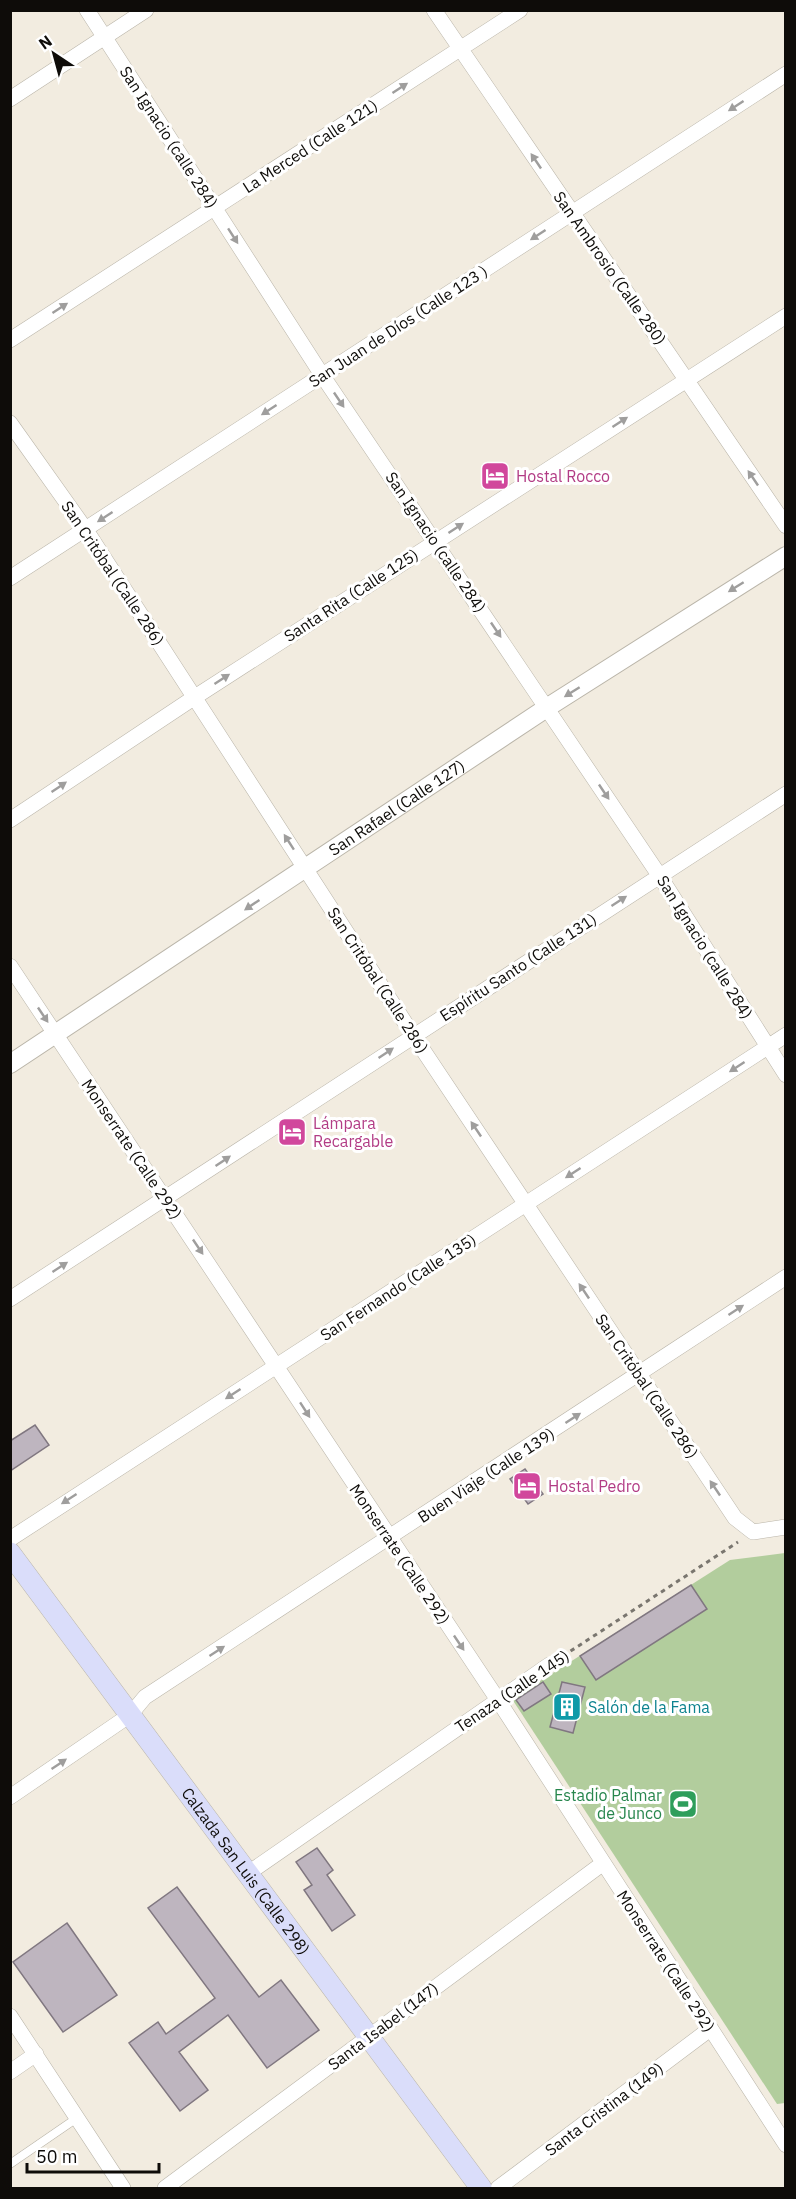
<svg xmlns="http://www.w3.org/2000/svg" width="796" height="2199" font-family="'IBM Plex Sans',sans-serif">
	<rect width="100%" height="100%" fill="#f2ece0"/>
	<!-- green -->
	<path fill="#b2cd9d" d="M785,1553v550l-8,1 -265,-405 218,-139z"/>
	<!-- building -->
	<path fill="#beb5bf" stroke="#807780" stroke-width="1.5" d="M35,1425l14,20 -39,26v-30z
		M525,1469l18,25 -15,10 -18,-25z
		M691,1585l16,24 -111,71 -16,-24z
		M543,1682l8,12 -27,17 -8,-11z
		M562,1682l23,5 -12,46 -23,-6z
		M317,1848l16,22 -6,5 28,40 -23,16 -28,-41 8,-5 -16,-23z
		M177,1887l82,110 22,-17 38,50 -52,38 -39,-53 -49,37 29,38 -28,21 -51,-68 29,-21 8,12 49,-36 -67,-90z
		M67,1923l50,72 -54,37 -50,-70z"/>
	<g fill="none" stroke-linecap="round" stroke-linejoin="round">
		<!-- service casing -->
		<g stroke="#bab5a9" stroke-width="9">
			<path id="service" d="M10,2164l67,-46"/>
		</g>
		<!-- minor casing -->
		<g stroke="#bab5a9" stroke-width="16">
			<path id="minor" d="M87,10l235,365 337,500 127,200
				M434,10l352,516
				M10,99l136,-89
				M10,340l510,-330
				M10,423l76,107 327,505 322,483 18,14 33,-5
				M10,578l776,-504
				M10,820l185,-123 591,-381
				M10,966l488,734 288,445
				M10,1299l776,-505
				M10,1539l776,-504
				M10,1797l120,-82 15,-18 641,-420
				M247,1874l302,-209
				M10,2016l113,172
				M10,2072l26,-18
				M165,2188l437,-324
				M498,2188l212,-159"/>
		</g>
		<!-- tertiary casing -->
		<g stroke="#bab5a9" stroke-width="20">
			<g id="tertiary">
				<path id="s1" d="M10,1064l538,-357 238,-151"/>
			</g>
		</g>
		<!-- secondary casing -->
		<g stroke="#bab5a9" stroke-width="22">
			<g id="secondary">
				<path id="s2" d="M10,1553l471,635"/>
			</g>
		</g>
		<!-- path -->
		<path stroke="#7a766f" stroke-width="3" stroke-dasharray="4.5 4.5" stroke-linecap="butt" d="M563,1656l175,-114"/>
		<!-- service -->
		<use href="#service" stroke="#fff" stroke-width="8"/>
		<!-- minor -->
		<use href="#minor" stroke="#fff" stroke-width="15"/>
		<!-- tertiary -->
		<use href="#tertiary" stroke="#fff" stroke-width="18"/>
		<!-- secondary -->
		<use href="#secondary" stroke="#daddfa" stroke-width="21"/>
	</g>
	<!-- one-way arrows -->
	<defs><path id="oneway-solid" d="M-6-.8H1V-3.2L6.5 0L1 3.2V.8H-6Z" transform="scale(1.5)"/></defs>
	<g fill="#9f9e9d">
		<use href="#oneway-solid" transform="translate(400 88) rotate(-33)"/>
		<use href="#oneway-solid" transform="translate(736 106) rotate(147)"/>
		<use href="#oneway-solid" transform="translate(536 161) rotate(-124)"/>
		<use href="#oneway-solid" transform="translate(538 235) rotate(147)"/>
		<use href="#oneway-solid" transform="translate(233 236) rotate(57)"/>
		<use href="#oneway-solid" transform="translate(60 308) rotate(-33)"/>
		<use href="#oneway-solid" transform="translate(339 400) rotate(56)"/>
		<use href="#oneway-solid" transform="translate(269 410) rotate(147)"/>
		<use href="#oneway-solid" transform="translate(620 422) rotate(-33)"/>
		<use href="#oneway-solid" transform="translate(753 478) rotate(-124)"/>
		<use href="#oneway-solid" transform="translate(105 517) rotate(147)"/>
		<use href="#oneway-solid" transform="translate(456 528) rotate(-33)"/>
		<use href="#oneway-solid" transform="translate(736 587) rotate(148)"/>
		<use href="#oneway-solid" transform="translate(496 630) rotate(56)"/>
		<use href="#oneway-solid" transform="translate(222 679) rotate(-33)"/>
		<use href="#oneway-solid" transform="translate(572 692) rotate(148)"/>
		<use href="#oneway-solid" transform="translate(59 787) rotate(-34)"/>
		<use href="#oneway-solid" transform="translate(604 792) rotate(56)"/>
		<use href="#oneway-solid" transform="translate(289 842) rotate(-123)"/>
		<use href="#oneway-solid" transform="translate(619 901) rotate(-33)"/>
		<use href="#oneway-solid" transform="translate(252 905) rotate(146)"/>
		<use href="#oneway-solid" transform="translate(43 1015) rotate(56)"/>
		<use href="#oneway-solid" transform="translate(386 1053) rotate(-34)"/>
		<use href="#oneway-solid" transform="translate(737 1067) rotate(147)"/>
		<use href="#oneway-solid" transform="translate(476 1129) rotate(-124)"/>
		<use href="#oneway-solid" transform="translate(223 1161) rotate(-34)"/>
		<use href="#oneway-solid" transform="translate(573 1173) rotate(147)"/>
		<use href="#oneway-solid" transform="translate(198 1247) rotate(56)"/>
		<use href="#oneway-solid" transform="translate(60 1267) rotate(-33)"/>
		<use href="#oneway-solid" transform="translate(584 1291) rotate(-124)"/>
		<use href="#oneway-solid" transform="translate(736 1310) rotate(-33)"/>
		<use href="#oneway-solid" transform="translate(233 1394) rotate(147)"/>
		<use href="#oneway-solid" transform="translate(305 1410) rotate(57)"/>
		<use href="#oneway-solid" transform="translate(573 1418) rotate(-33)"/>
		<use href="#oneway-solid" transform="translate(715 1488) rotate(-124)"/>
		<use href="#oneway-solid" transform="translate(69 1499) rotate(147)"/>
		<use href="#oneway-solid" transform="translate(459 1643) rotate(56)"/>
		<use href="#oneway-solid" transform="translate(217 1651) rotate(-33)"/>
		<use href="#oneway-solid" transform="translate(59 1764) rotate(-34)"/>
	</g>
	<!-- icons -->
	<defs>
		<g id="hotel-square" transform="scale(1.5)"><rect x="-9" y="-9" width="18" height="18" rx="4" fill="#d1479c" stroke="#fff"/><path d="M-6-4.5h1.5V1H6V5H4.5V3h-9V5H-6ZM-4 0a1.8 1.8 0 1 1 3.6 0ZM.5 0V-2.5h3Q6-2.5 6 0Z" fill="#fff"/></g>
		<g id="building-square" transform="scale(1.5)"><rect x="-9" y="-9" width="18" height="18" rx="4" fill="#0f9aa8" stroke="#fff"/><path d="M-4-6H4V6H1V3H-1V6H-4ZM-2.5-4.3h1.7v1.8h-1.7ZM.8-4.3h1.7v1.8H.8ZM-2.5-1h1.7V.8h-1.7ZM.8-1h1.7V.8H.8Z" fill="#fff"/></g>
		<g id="stadium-square" transform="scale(1.5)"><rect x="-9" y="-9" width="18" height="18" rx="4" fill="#2e9e5b" stroke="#fff"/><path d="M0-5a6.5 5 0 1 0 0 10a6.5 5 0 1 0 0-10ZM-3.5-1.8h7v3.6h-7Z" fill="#fff"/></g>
	</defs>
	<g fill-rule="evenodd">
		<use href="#hotel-square" x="495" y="476"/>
		<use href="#hotel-square" x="292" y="1132"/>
		<use href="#hotel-square" x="527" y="1486"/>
		<use href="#building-square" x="567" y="1707"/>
		<use href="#stadium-square" x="683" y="1804"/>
	</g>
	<g text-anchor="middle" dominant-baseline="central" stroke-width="6" stroke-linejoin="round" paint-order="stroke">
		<!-- street labels -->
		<g font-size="16" fill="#0e0c09" stroke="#fff">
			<text transform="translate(169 137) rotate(57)">San Ignacio (calle 284)</text>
			<text transform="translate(310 146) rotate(-33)">La Merced (Calle 121)</text>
			<text transform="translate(610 268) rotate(55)">San Ambrosio (Calle 280)</text>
			<text transform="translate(398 326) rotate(-33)">San Juan de Díos (Calle 123 )</text>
			<text transform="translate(436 542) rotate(56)">San Ignacio (calle 284)</text>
			<text transform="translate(113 573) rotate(56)">San Critóbal (Calle 286)</text>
			<text transform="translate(351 595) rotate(-33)">Santa Rita (Calle 125)</text>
			<text stroke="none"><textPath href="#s1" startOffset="464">San Rafael (Calle 127)</textPath></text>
			<text transform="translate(705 947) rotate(58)">San Ignacio (calle 284)</text>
			<text transform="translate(518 967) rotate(-33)">Espíritu Santo (Calle 131)</text>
			<text transform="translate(378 980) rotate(57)">San Critóbal (Calle 286)</text>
			<text transform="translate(132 1149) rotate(56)">Monserrate (Calle 292)</text>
			<text transform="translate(398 1287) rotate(-33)">San Fernando (Calle 135)</text>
			<text transform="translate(647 1386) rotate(56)">San Critóbal (Calle 286)</text>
			<text transform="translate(486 1475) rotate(-33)">Buen Viaje (Calle 139)</text>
			<text transform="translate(400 1554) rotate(56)">Monserrate (Calle 292)</text>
			<text transform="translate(512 1691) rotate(-34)">Tenaza (Calle 145)</text>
			<text stroke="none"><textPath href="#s2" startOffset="396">Calzada San Luis (Calle 298)</textPath></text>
			<text transform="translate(666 1961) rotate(57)">Monserrate (Calle 292)</text>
			<text transform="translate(383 2026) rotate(-37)">Santa Isabel (147)</text>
			<text transform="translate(604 2109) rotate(-37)">Santa Cristina (149)</text>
		</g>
		<!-- hotel labels -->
		<g font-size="16" fill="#b23c85" stroke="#fff" text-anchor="start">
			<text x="516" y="476">Hostal Rocco</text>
			<text x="313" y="1123">Lámpara<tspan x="313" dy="18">Recargable</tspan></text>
			<text x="548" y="1486">Hostal Pedro</text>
		</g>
		<!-- culture labels -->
		<g font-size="16" fill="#0d838f" stroke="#fff" text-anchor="start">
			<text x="588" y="1707">Salón de la Fama</text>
		</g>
		<!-- leisure labels -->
		<g font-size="16" fill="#27864d" stroke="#fff" text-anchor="end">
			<text x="662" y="1795">Estadio Palmar<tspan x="662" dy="18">de Junco</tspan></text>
		</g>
	</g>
	<!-- border -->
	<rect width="796" height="2199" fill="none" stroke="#0e0c09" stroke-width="24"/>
	<!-- north arrow -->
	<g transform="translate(54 54) rotate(324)" stroke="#ffffff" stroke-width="4.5" paint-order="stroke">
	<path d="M0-4.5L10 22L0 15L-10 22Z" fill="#0e0c09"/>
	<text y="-9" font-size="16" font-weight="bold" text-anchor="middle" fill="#0e0c09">N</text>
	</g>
	<!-- scale -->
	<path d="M27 2163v9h132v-9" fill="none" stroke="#0e0c09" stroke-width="3"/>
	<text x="36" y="2163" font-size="18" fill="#0e0c09" stroke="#ffffff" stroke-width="4.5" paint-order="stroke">50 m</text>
</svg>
